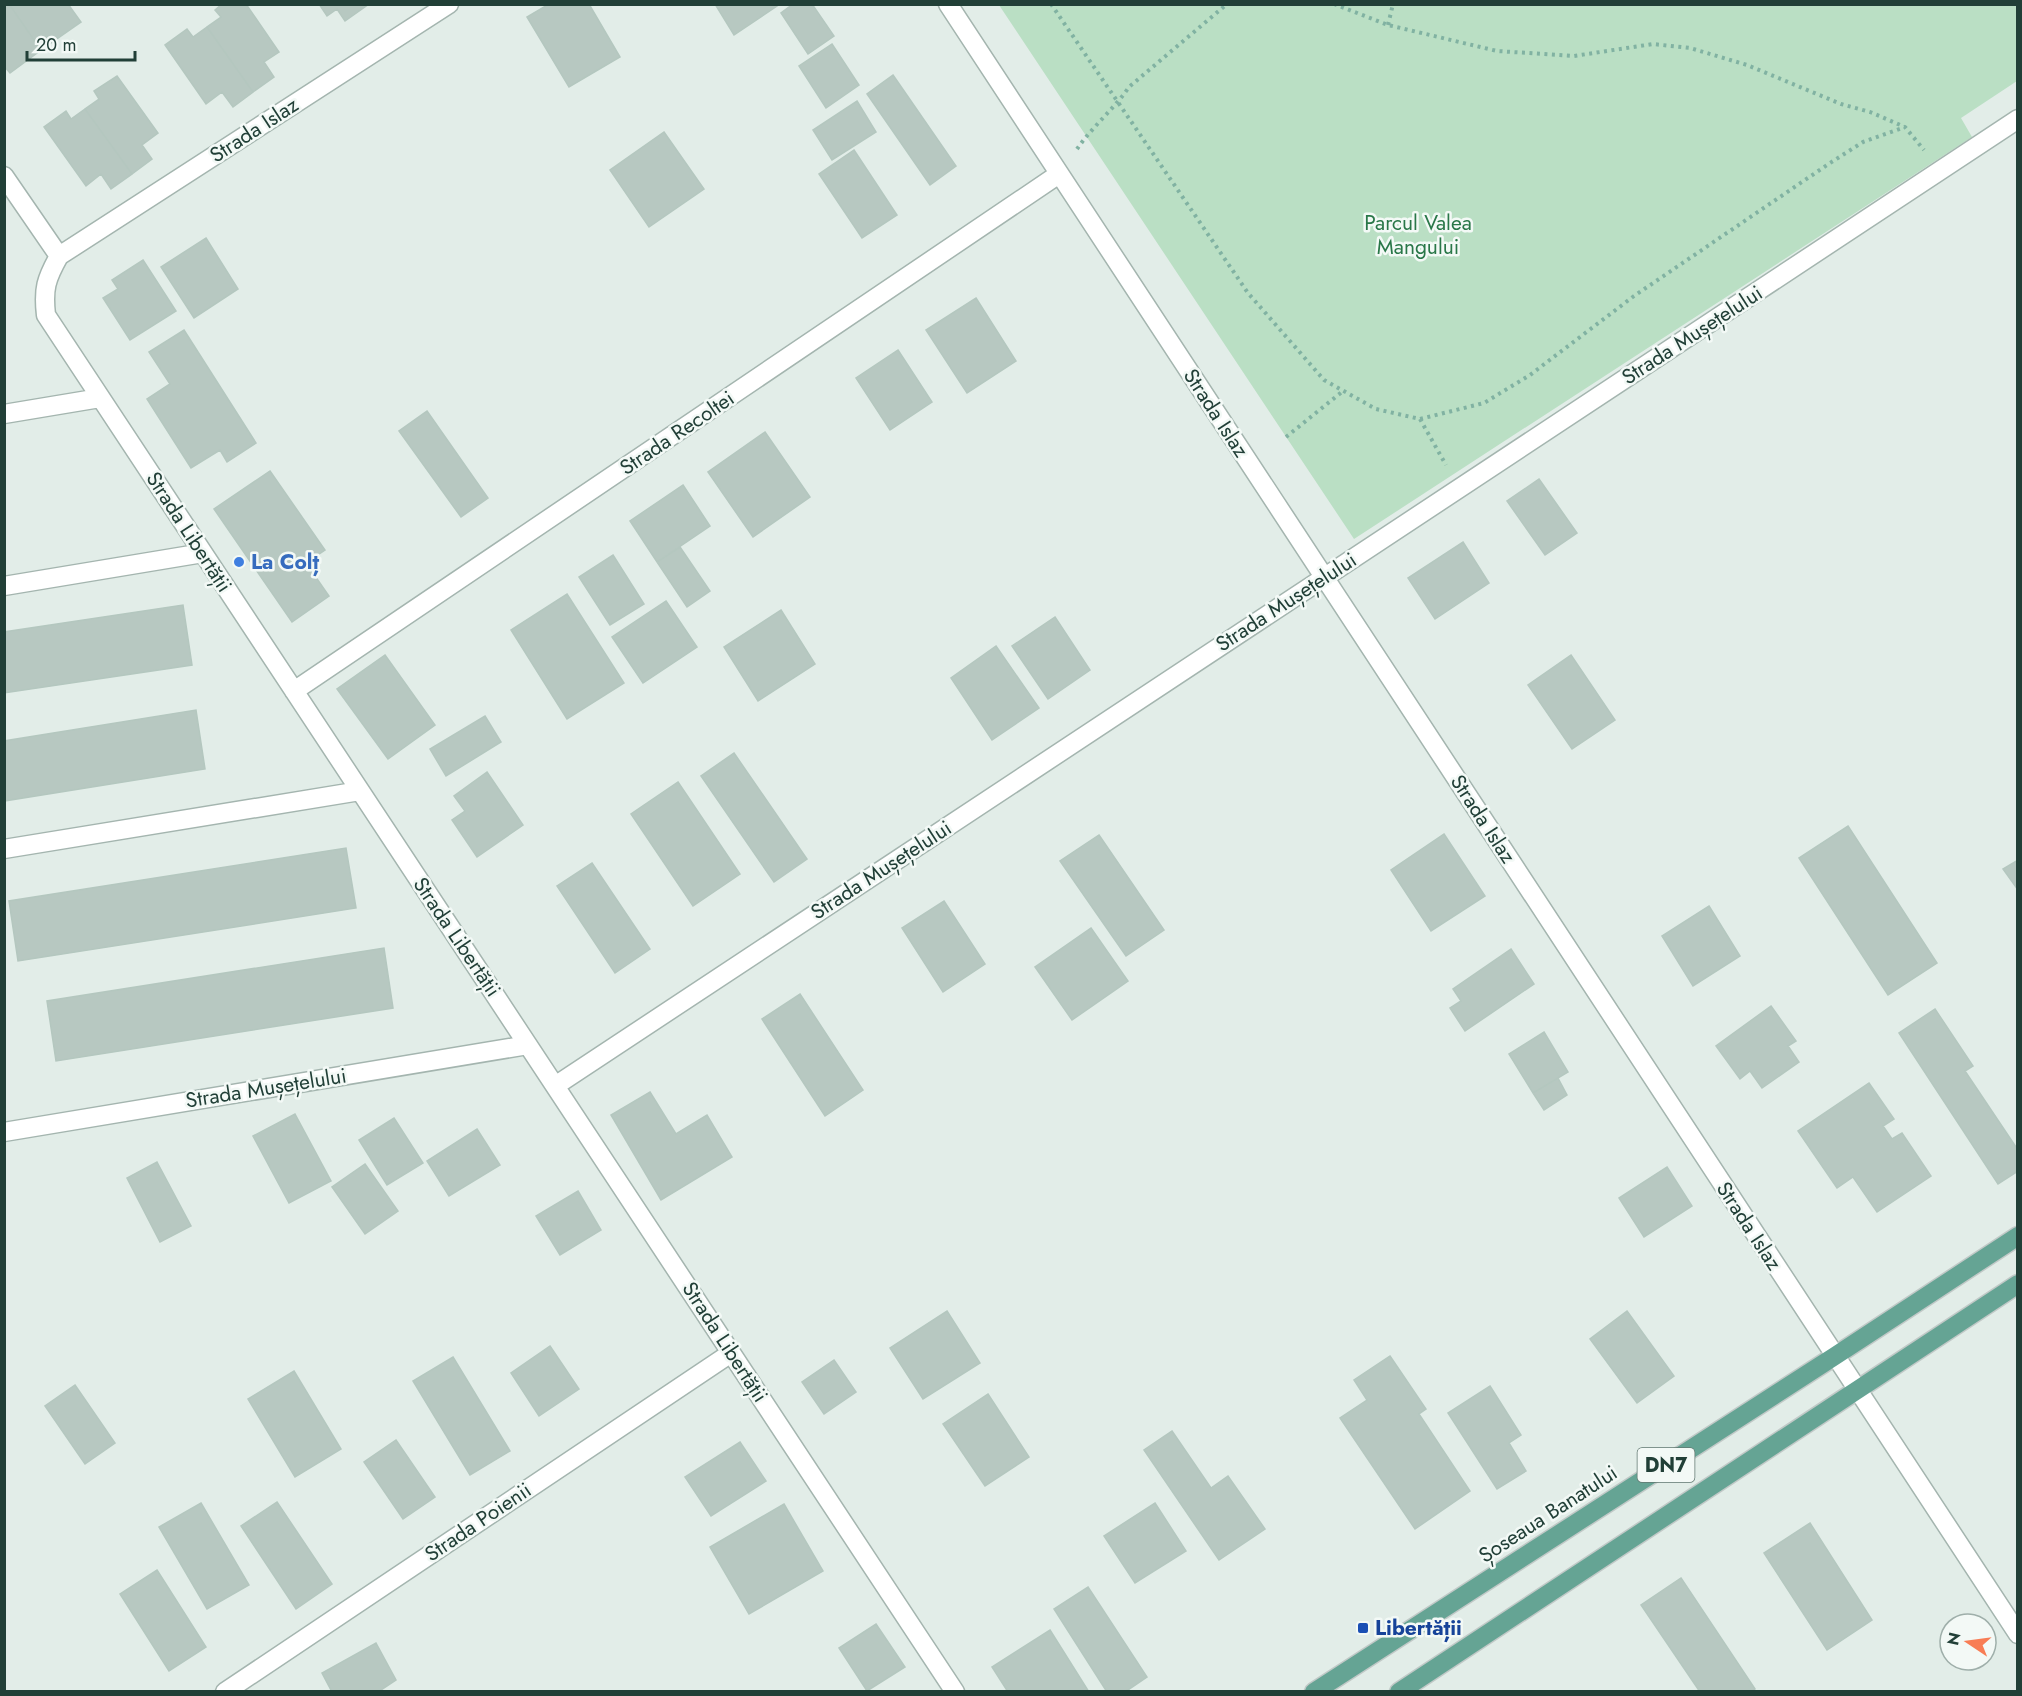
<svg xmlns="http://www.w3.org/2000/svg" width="2022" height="1696" font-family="Jost,sans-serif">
	<rect width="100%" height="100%" fill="#e2ede8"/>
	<!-- green -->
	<path fill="#badfc4" d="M999,5h1018v76l-56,37 11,19 -618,402z"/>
	<!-- building -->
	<path fill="#b7c8c1" stroke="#b4c7bf" stroke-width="1.5" d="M4,4h5l32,46 -31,23 -6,-7z
		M9,4h59l13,18 -40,28z
		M222,4h24l33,48 -15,10 10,15 -21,15 -46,-65 14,-10 -6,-7z
		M319,4h50l-24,17 -8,-12 -10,7z
		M549,4h40l31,53 -51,30 -42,-70z
		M715,4h65l-46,31z
		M793,4h19l22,32 -26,18 -27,-41z
		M207,27l46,65 -20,15 -11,-15 -16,12 -41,-59 22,-16 6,8z
		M832,44l27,41 -33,23 -27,-42z
		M893,75l63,91 -26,19 -63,-91z
		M117,76l41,57 -16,12 10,14 -20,15 -47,-65 14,-10 -5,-8z
		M857,101l19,31 -44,28 -19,-30z
		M85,109l47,65 -21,15 -10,-15 -15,12 -42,-59 22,-16 5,8z
		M664,132l40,57 -55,38 -39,-57z
		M854,150l43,65 -35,23 -43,-64z
		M206,238l32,51 -44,29 -33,-51z
		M143,260l33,51 -46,29 -27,-42 15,-9 -6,-9z
		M976,298l40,63 -49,32 -41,-63z
		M184,330l72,113 -29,19 -7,-12 -29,18 -44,-69 23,-15 -21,-32z
		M898,350l34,52 -42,28 -34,-52z
		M427,411l61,87 -27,19 -62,-86z
		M765,432l45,65 -57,40 -45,-65z
		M270,471l55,79 -19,13 23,33 -37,26 -78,-113z
		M1539,479l38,54 -32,22 -38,-54z
		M683,485l27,41 -53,36 -27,-41z
		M1463,542l26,41 -54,36 -27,-41z
		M680,547l30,44 -23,16 -30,-45z
		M613,555l31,49 -34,21 -31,-48z
		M567,594l57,89 -57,36 -56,-89z
		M666,601l31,46 -54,36 -31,-46z
		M183,605l9,60 -188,28v-61z
		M781,610l34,54 -57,37 -34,-54z
		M1055,617l35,53 -42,29 -36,-53z
		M996,646l43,62 -47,32 -41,-62z
		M385,655l50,70 -47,34 -51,-70z
		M1571,655l44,65 -43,29 -44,-64z
		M196,710l9,59 -201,32v-60z
		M485,716l16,26 -55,34 -16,-27z
		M734,753l73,106 -33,23 -73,-106z
		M487,772l36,53 -46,32 -25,-37 13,-9 -11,-15z
		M678,782l62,92 -47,32 -62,-92z
		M1848,826l89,137 -49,32 -89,-137z
		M1444,834l41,62 -54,35 -40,-61z
		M1099,835l65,95 -38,26 -66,-95z
		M346,848l10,60 -338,53 -9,-60z
		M2018,860v30l-15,-21z
		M592,863l58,86 -35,24 -58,-87z
		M944,901l41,63 -42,28 -41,-64z
		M1709,906l31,50 -47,30 -31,-50z
		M1091,928l37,53 -56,39 -37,-53z
		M384,948l9,60 -337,53 -9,-60z
		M1511,949l23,35 -69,47 -15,-23 11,-7 -8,-12z
		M800,994l63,96 -38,26 -63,-97z
		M1771,1006l25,35 -8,5 11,16 -37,26 -12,-17 -10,8 -24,-33z
		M1935,1009l38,57 -8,5 53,79v21l-20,13 -99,-151z
		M1544,1032l24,40 -35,21 -24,-39z
		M1558,1078l9,17 -23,15 -11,-17z
		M1869,1083l25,36 -11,7 9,13 10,-6 29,43 -54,36 -24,-35 -16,11 -39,-57z
		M650,1092l26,42 31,-19 25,42 -71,43 -50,-85z
		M295,1114l36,67 -42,22 -36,-67z
		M394,1118l29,45 -36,22 -28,-45z
		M477,1129l23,36 -51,31 -22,-35z
		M157,1162l34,64 -31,16 -33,-64z
		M365,1164l33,47 -33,23 -33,-47z
		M1667,1167l25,39 -48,31 -25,-39z
		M578,1191l23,39 -41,25 -24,-39z
		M947,1311l33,52 -57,36 -33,-51z
		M1627,1311l47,65 -37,27 -47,-64z
		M550,1346l29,43 -40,27 -28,-43z
		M1390,1356l36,53 -7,5 51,77 -55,38 -75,-111 27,-18 -13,-20z
		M453,1357l57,94 -40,24 -57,-94z
		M834,1360l22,32 -32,22 -22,-32z
		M294,1371l47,78 -46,28 -47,-78z
		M75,1385l40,58 -30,21 -40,-58z
		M1490,1386l31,49 -12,8 17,28 -29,18 -49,-76z
		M988,1394l41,63 -44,29 -42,-62z
		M1172,1431l39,57 17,-12 37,53 -46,31 -75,-110z
		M396,1440l39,57 -32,22 -39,-57z
		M740,1442l26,39 -55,35 -26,-39z
		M277,1502l55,82 -36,25 -55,-83z
		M201,1503l48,82 -42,24 -48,-82z
		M1155,1503l31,48 -51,32 -31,-47z
		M784,1504l39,67 -74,43 -39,-67z
		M1810,1523l62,97 -45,30 -63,-97z
		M157,1570l49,77 -37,24 -49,-77z
		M1681,1578l74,111 -3,3h-52l-59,-87z
		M1088,1587l59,90 -22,15h-18l-53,-83z
		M876,1624l29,43 -38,24 -28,-43z
		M1050,1630l39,62h-81l-16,-25z
		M376,1643l20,37 -18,12h-46l-10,-19z"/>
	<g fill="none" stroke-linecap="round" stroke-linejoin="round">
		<!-- minor casing -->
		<g stroke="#a4b5af" stroke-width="21">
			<path id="minor" d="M948,4l1070,1630
				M4,176l55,80c-13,23 -16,33 -13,59l909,1377
				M59,256l390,-252
				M4,414l96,-16
				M4,586l199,-33
				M294,691l765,-517
				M4,849l356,-58
				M555,1086l1463,-967
				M4,1132l524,-87
				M225,1692l506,-339"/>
		</g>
		<!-- major casing -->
		<g stroke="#c1c9c7" stroke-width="21">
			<path id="major" d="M1314,1692l521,-336 183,-120
				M1399,1692l619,-408"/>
		</g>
		<!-- path -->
		<path stroke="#81b2a2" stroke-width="4" stroke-dasharray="3 4.5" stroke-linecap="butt" d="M1051,4l197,289 76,87 52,29 44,10 64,-16 46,-28 104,-79 196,-133 33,-21 42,-15
			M1334,4l54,21 109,26 77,5 79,-12 37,4 57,17 94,39 29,8 35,15 19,23
			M1388,25l5,-21
			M1077,149c15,-22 37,-40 52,-62l98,-83
			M1420,419l26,46
			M1286,437l57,-46"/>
		<!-- minor -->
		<use href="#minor" stroke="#fff" stroke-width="18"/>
		<!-- major -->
		<use href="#major" stroke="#65a494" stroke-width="18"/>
	</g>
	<!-- markers -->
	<circle fill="#3f7fe0" stroke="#f3f9f6" stroke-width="2" cx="239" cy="562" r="6"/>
	<rect fill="#1a4fb4" stroke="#f3f9f6" stroke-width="2" x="1357" y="1622" width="12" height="12" rx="3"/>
	<g text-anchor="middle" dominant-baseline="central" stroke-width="5" stroke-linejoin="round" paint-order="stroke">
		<!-- shield labels -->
		<rect fill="#f3f9f6" stroke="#607770" stroke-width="1.5" x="1637.5" y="1448" width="57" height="34" rx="4.5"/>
		<g font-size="20" font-weight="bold" fill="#213f37">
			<text x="1666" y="1465">DN7</text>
		</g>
		<!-- street labels -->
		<g font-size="21" fill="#213f37" stroke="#f3f9f6">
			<text transform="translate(254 130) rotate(-33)">Strada Islaz</text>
			<text transform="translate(1692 335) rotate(-33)">Strada Mușețelului</text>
			<text transform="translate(1216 413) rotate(57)">Strada Islaz</text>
			<text transform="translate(677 433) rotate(-34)">Strada Recoltei</text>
			<text transform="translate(189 532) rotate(57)">Strada Libertății</text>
			<text transform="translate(1286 602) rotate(-33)">Strada Mușețelului</text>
			<text transform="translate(1483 819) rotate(57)">Strada Islaz</text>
			<text transform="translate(881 870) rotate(-33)">Strada Mușețelului</text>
			<text transform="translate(457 937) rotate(56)">Strada Libertății</text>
			<text transform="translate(266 1088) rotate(-9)">Strada Mușețelului</text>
			<text transform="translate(1749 1226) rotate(57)">Strada Islaz</text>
			<text transform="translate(725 1342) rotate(57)">Strada Libertății</text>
			<text transform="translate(1548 1514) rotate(-33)">Șoseaua Banatului</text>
			<text transform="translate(478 1522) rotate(-34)">Strada Poienii</text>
		</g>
		<!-- park labels -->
		<g font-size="21" fill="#297748" stroke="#f3f9f6">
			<text x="1418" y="223">Parcul Valea<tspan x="1418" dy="24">Mangului</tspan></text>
		</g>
		<!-- shop labels -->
		<g font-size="21" font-weight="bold" fill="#366cbe" stroke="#f3f9f6" text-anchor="start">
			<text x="251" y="562">La Colț</text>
		</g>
		<!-- transit labels -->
		<g font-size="21" font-weight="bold" fill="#164399" stroke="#f3f9f6" text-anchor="start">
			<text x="1375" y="1628">Libertății</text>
		</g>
	</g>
	<!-- border -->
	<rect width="2022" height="1696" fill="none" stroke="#213f37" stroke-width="12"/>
	<!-- north arrow -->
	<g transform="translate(1968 1642) rotate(283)"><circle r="28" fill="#f3f9f6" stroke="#9fafaa" stroke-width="1.5"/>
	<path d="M0-4.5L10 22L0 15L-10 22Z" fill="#f87d55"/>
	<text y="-9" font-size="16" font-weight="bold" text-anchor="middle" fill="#213f37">N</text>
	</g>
	<!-- scale -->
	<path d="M27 51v9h108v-9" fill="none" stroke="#213f37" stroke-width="3"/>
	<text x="36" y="51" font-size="18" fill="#213f37" stroke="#f3f9f6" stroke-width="4.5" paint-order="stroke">20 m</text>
</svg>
